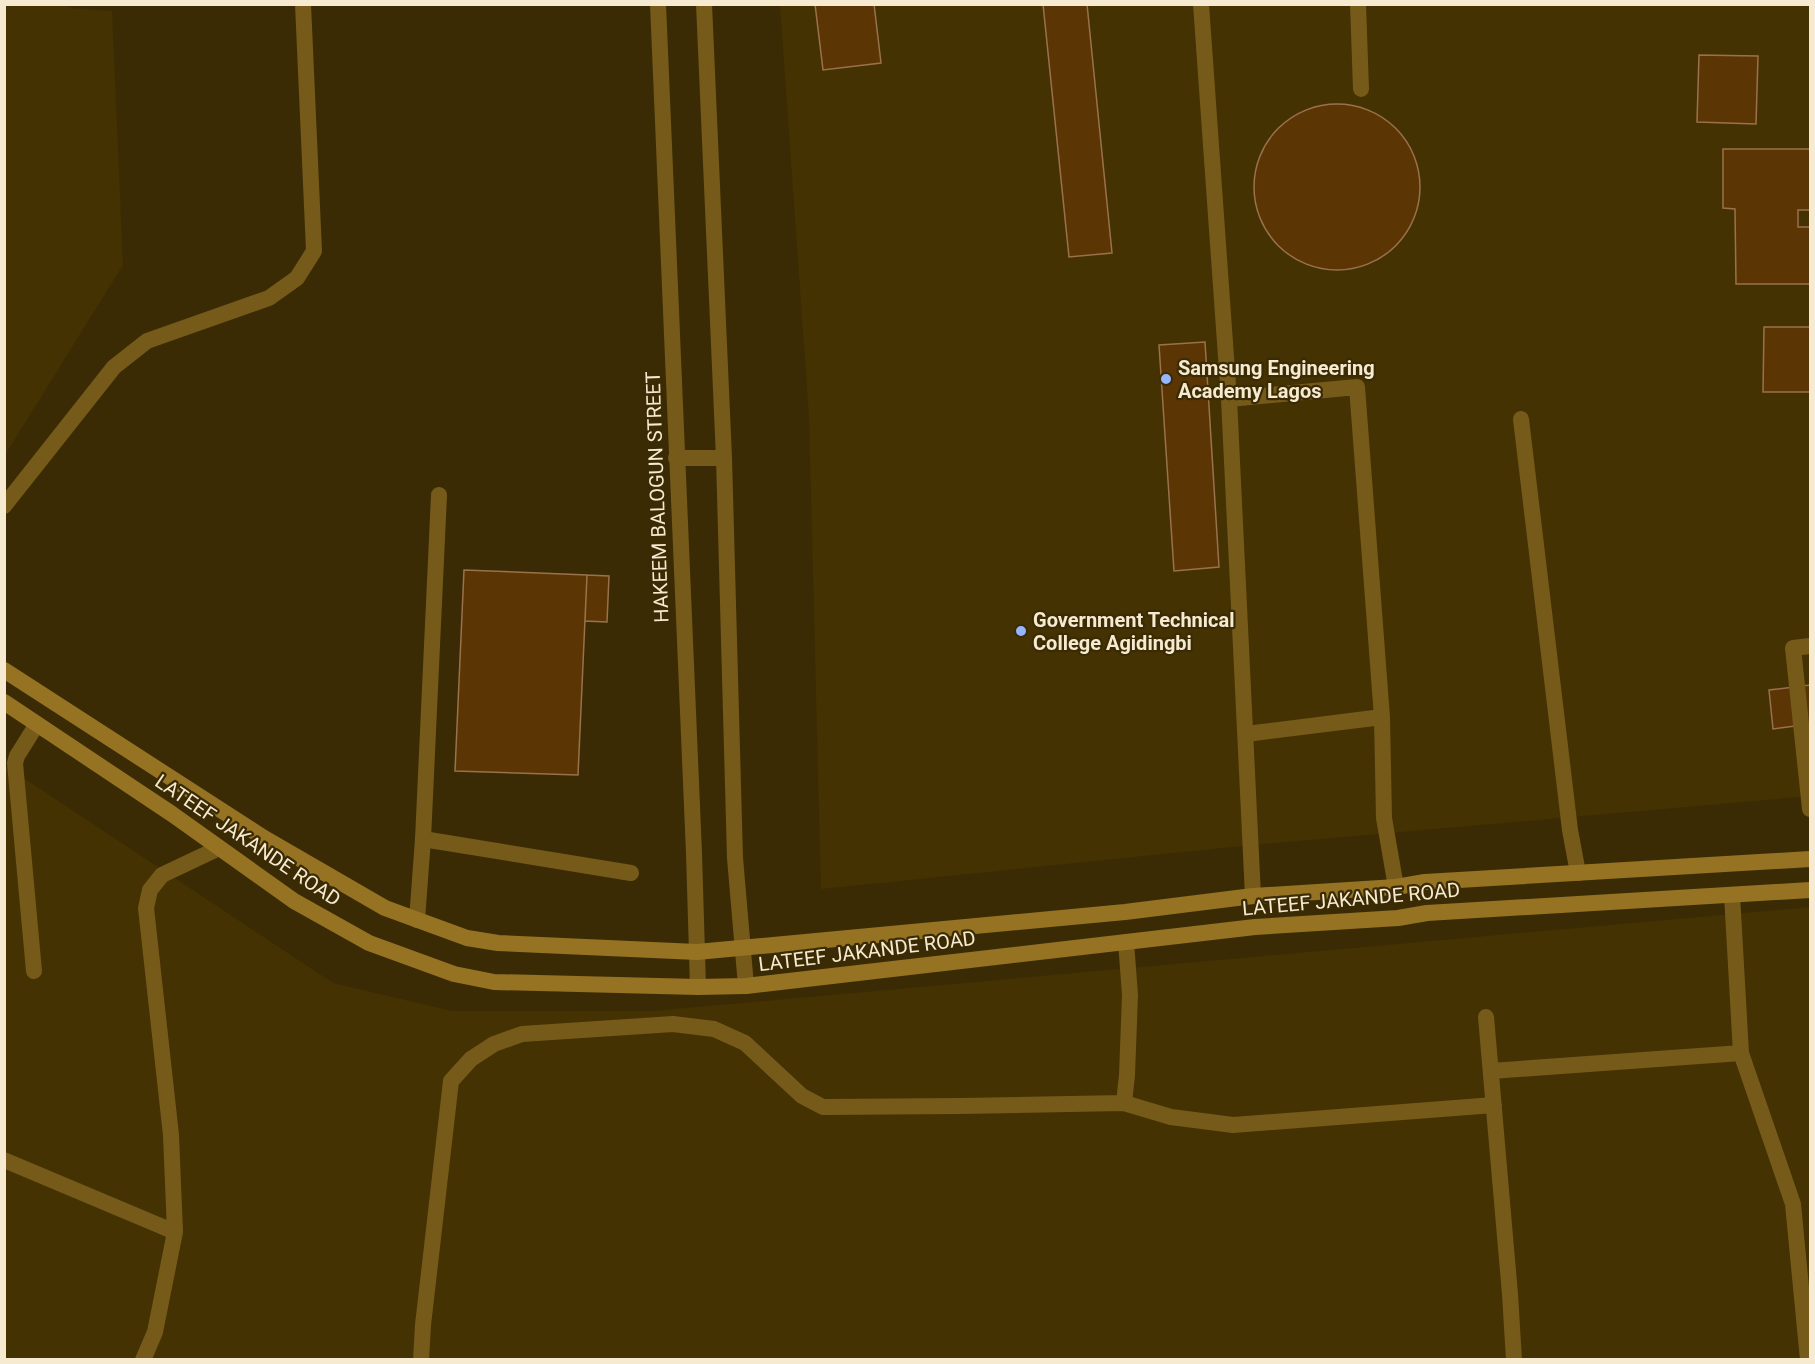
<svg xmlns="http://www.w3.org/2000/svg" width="1815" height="1364" font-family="Roboto,sans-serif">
	<rect width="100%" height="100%" fill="#3b2b04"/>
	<!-- built -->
	<path fill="#453202" d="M5,4l58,1 9,3 40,3 11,254 -118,190z
		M780,5h1030v791l-568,50 -421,43 -12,-473z
		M4,765l329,218 119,28h201l1157,-104v452h-1805z"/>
	<!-- building -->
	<path fill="#5c3505" stroke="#99724c" stroke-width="1.5" d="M815,4h59l7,59 -58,7z
		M1043,4h44l25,249 -43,4z
		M1699,55l59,1 -2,68 -59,-2z
		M1254 187a83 83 0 1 1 166 0a83 83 0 1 1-166 0Z
		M1723,149h87v61h-12v17h12v57h-74l-1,-75 -12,-1z
		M1764,327h46v65h-47z
		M1205,342l14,225 -45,4 -15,-226z
		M464,570l123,5 -9,200 -123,-4z
		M587,575l22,1 -2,46 -22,-1z
		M1810,685v39l-37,5 -4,-39z"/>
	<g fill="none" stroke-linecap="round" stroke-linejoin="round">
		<!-- service -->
		<path stroke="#755a1a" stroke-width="16" d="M1201,4l28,395 24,497
			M1358,4l3,85
			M1229,399l128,-12 25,330 2,101 12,69
			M1521,419l49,411 8,43
			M1810,646l-17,2 17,161
			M1246,734l136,-17
			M423,839l208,34
			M1732,895l9,158 52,151 15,156
			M34,971l-19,-208 2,-7 20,-32
			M1486,1017l24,277 4,66
			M1491,1071l250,-18
			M1124,1103l3,-28 3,-80 -4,-53
			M421,1360l2,-35 28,-244 20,-22 23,-15 28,-10 151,-10 41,5 31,14 57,53 21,11 137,-1 164,-3 47,14 62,8 261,-20"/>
		<!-- minor -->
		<path stroke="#755a1a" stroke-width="16" d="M4,506l110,-139 33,-26 122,-43 28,-20 17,-27 -11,-247
			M417,920l6,-81 16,-344
			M4,1160l171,72
			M143,1360l12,-28 20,-100 -4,-97 -25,-227 4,-18 12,-15 57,-27"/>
		<!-- tertiary -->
		<path stroke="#755a1a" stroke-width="16" d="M658,4l36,849 4,134
			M704,4l20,454 11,400 11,128
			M676,458h48"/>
		<!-- secondary -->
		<path stroke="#967322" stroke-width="16" d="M4,670l260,168 121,70 82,30 31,5 199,9 428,-40 128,-16 143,-9 29,-5 385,-23
			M4,702l168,112 122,87 75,42 85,31 40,8 204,5 48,-1 509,-59 143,-9 29,-5 383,-23"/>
	</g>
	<!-- markers -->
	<g fill="#95b6fd" stroke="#3b2b04" stroke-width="2">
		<circle cx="1166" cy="379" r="6"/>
		<circle cx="1021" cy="631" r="6"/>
	</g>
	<g text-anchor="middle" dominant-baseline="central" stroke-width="4.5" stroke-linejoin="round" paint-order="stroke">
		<!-- poi labels -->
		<g font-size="20" font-weight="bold" fill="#f6ead0" stroke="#3b2b04" text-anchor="start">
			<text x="1178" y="368">Samsung Engineering<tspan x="1178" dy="23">Academy Lagos</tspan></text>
			<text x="1033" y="620">Government Technical<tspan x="1033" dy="23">College Agidingbi</tspan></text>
		</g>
		<!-- street labels -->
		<g font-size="20" fill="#f6ead0" stroke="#3b2b04">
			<text transform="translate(657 497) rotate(-92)">HAKEEM BALOGUN STREET</text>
			<text transform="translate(248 840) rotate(34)">LATEEF JAKANDE ROAD</text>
			<text transform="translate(1351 899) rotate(-5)">LATEEF JAKANDE ROAD</text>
			<text transform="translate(867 951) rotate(-7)">LATEEF JAKANDE ROAD</text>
		</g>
	</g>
	<!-- border -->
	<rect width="1815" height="1364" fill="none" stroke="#f6ead0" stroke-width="12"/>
</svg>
